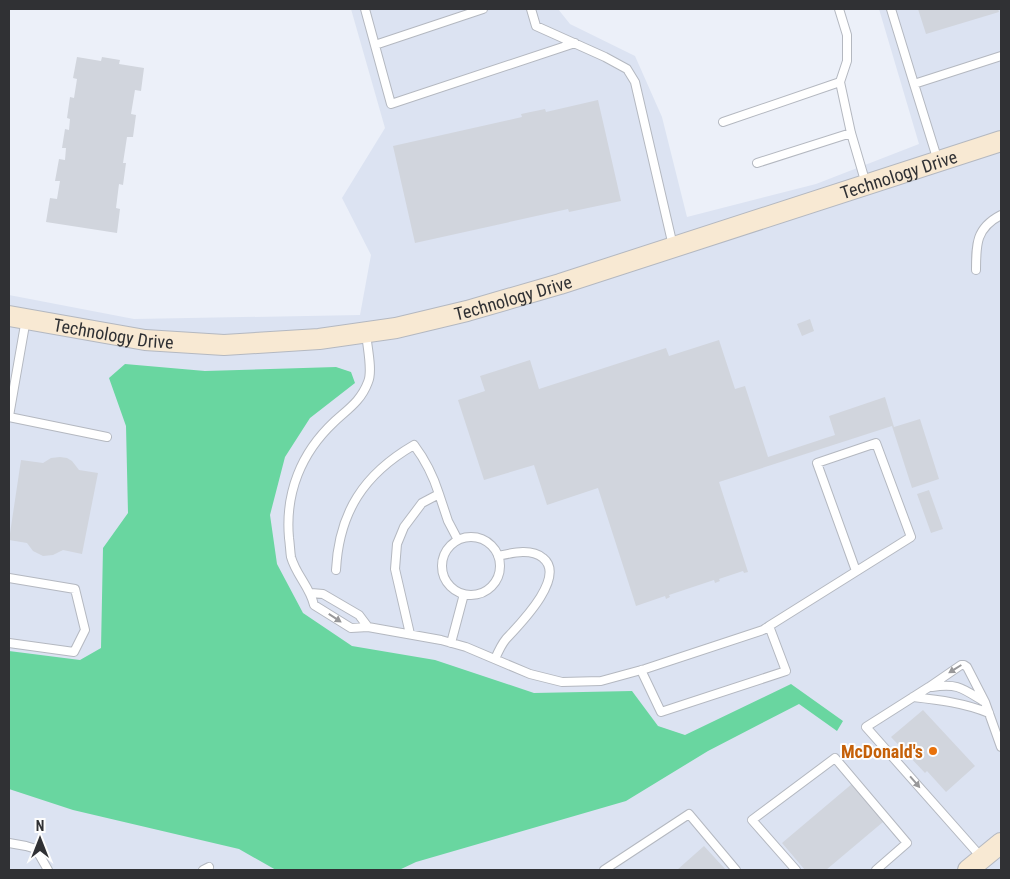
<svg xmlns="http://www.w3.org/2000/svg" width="1010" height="879" font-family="'Roboto Condensed',sans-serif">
	<rect width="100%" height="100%" fill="#ecf0f9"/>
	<!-- built -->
	<path fill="#dce3f2" d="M351,9h207l12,15 65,32 27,61 25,100 129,-33 103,-40 -40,-135h122v861h-992v-575l125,24 226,-4 11,-60 -29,-57 43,-70z"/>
	<!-- forest -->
	<path fill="#69d6a0" d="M125,364l80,7 131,-4 15,5 4,11 -45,35 -25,39 -15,58 7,49 26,49 49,33 83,14 99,33 98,-2 26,35 27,9 106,-51 52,37 -6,10 -38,-27 -91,47 -82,50 -210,61 -17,8h-123l-37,-21 -166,-39 -64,-21v-138l71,9 21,-12 2,-100 25,-35 -2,-87 -17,-48z"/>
	<!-- building -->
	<path fill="#d1d5dd" d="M918,9h80l1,3 -73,22z
		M77,57l24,4 1,-4 18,3 -1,4 25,4 -3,23 -6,-1 -4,24 5,1 -3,22h-6l-4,26h3l-3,22 -4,-1 -3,24 4,1 -3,24 -71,-11 4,-24 7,1 3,-18h-5l4,-22 6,1 1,-12h-4l3,-19 4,1 1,-11 -3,-1 3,-21 4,1 3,-19 -4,-1z
		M598,100l23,101 -52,11 -1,-3 -153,34 -22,-97 129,-29 -1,-3 24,-5 1,3z
		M810,319l4,12 -12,5 -5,-12z
		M719,340l16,49 10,-3 23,71 67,-22 -6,-19 56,-19 9,30 26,-8 19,60 -27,9 -20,-62 -173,56 29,90 -4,1 -1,-2 -24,8 1,2 -5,2 -1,-3 -45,15 1,2 -4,2 -1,-3 -29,10 -38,-118 -51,17 -13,-40 -50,15 -26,-80 27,-9 -5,-15 50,-16 9,29 127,-41 3,8z
		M60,457l7,1 5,3 7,9 19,3 -16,81 -19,-4 -10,5 -10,1 -10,-5 -6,-8 -18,-3 12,-80 22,3 8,-5z
		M929,490l14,39 -12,4 -14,-39z
		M923,710l52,56 -29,26 -19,-21 -2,2 -34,-36z
		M853,783l28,33 -2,1 4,5 -57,48h-21l-23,-27z
		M704,846l22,24h-49z"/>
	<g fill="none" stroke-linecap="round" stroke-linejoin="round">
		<!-- lane casing -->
		<g stroke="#b4b8c0" stroke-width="10">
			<path id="lane" d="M365,9l26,95 184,-61
				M531,9l5,17 69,31 22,12 8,13 38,164
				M839,9l8,26v26l-7,21 11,51 15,51
				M891,9l23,75
				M375,45l108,-36
				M723,122l117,-40
				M938,161l-24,-77 87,-28
				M757,163l94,-30
				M976,270c0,-26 0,-42 25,-55
				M366,333c1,13 7,38 2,49 -7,19 -20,27 -34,40 -33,31 -49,71 -45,116 1,6 1,13 2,19 5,18 19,30 23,48l37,23 17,-1 73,13 25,7 64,27 32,8 39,-1 44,-12 118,-39 6,-4 142,-89 -35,-94 -59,20 39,108
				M9,416l17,-97
				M9,417l98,20
				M439,494l9,27 10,19
				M442 566a29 29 0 1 1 58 0a29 29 0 1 1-58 0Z
				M336,570c3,-58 28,-96 78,-125 12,16 19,30 25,49l-17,9 -18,24 -7,17 -2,25 15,65
				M9,578l66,11 10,41 -11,22 -65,-9
				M311,593l12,1 36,21 9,12
				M451,643l13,-49
				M495,659c3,-7 6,-14 11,-20 13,-14 61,-62 37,-81 -12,-10 -31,-5 -45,-2
				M641,670l20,42 125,-41 -17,-45
				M932,687c25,-4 30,1 51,14
				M913,697c27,3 51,6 76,16
				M9,843l17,3 10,3 12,21
				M982,858l-116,-131 63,-40 32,-22h3l3,2 18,35 16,45
				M203,870l6,-3
				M604,870l85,-56 47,56
				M796,870l-44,-50 83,-62 72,85 -31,27"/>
		</g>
		<!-- secondary casing -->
		<g stroke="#b4b8c0" stroke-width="22">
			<g id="secondary">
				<path id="s1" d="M9,316l136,24 79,5 95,-6 77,-11 71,-17 93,-27 441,-143"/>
				<path d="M968,870l33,-27"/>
			</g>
		</g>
		<!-- lane -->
		<use href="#lane" stroke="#fff" stroke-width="8"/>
		<!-- secondary -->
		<use href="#secondary" stroke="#f8e9d3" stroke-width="20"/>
	</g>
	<!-- one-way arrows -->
	<defs><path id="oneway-solid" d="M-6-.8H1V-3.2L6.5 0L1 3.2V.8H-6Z" transform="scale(1.25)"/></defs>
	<g fill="#98989a">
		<use href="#oneway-solid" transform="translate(335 618) rotate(33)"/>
		<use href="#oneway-solid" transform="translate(955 669) rotate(148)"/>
		<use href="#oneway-solid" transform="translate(915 782) rotate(49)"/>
	</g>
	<!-- markers -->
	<circle fill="#e8710a" stroke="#fdfdfd" stroke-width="2" cx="933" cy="751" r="5"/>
	<g text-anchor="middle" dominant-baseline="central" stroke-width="4" stroke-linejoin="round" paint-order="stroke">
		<!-- street labels -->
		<g font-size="18" fill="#303134" stroke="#fdfdfd">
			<text stroke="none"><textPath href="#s1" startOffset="916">Technology Drive</textPath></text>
			<text stroke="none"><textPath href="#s1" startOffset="511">Technology Drive</textPath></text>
			<text stroke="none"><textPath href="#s1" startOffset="106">Technology Drive</textPath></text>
		</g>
		<!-- food labels -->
		<g font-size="18" font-weight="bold" fill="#c56008" stroke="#fdfdfd" text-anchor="end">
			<text x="923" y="751">McDonald's</text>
		</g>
	</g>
	<!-- border -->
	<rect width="1010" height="879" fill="none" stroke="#303134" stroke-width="20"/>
	<!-- north arrow -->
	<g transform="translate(40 839)" stroke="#fdfdfd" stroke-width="4" paint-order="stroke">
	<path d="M0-4L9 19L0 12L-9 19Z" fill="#303134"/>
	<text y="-8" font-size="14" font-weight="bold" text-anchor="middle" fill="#303134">N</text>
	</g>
</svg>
